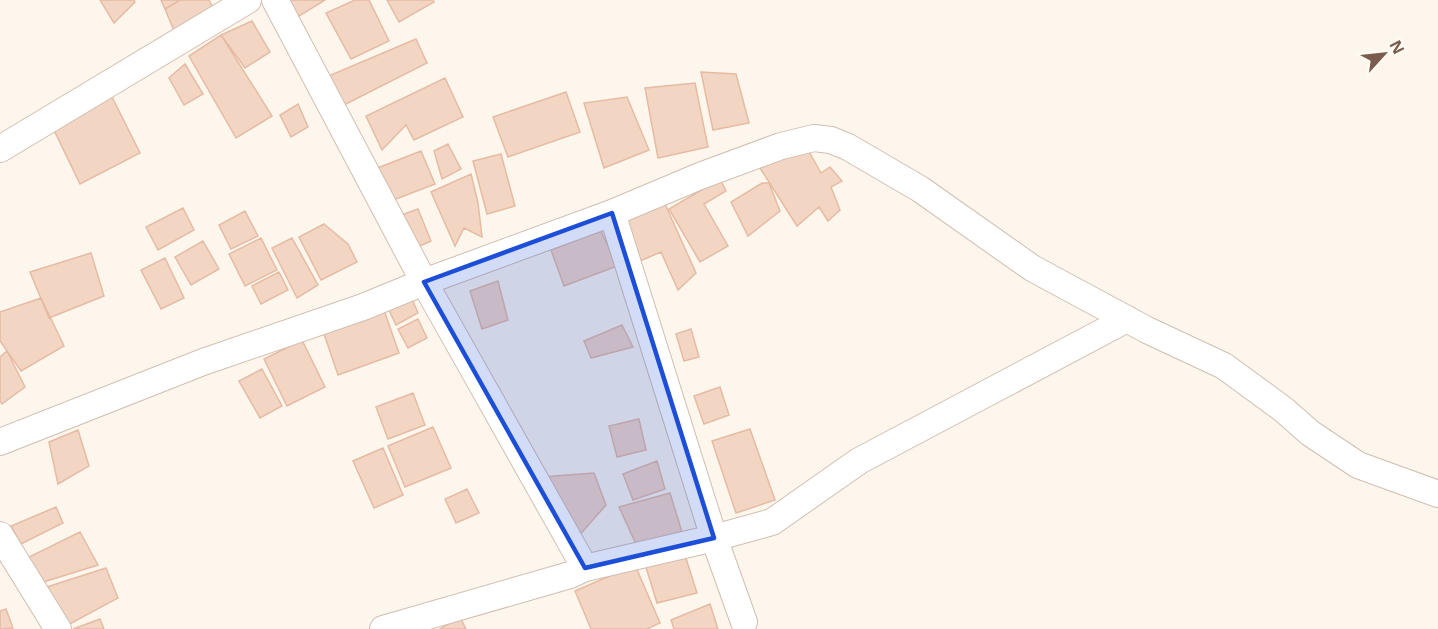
<svg xmlns="http://www.w3.org/2000/svg" width="1438" height="629" font-family="'Open Sans',sans-serif">
	<rect width="100%" height="100%" fill="#fdf6ec"/>
	<!-- building -->
	<path fill="#f3d5c3" stroke="#e6bba3" stroke-width="1.5" d="M100,0h34l1,2 -21,21z
		M161,0h19l-15,9z
		M180,0h29l6,12 -40,21 -10,-24z
		M286,0h39l-29,18z
		M355,0h14l20,41 -38,18 -25,-46z
		M387,0h46l1,2 -35,20z
		M252,21l18,31 -25,16 -24,-33z
		M221,35l51,81 -36,22 -47,-82z
		M416,39l11,24 -85,43 -16,-29z
		M185,64l18,30 -19,11 -15,-27z
		M701,72l35,2 13,49 -36,7z
		M445,78l18,39 -49,23 -8,-15 -24,25 -16,-34z
		M695,83l13,64 -50,11 -13,-70z
		M566,92l14,40 -72,25 -15,-40z
		M111,95l29,58 -60,31 -27,-56z
		M627,97l22,53 -45,18 -20,-65z
		M298,104l10,23 -17,10 -11,-22z
		M448,144l13,25 -19,10 -8,-28z
		M807,148l14,25 9,-6 12,14 -11,6 9,23 -12,11 -9,-14 -22,19 -37,-58z
		M421,151l14,33 -47,18 -13,-33z
		M501,154l14,52 -28,8 -14,-53z
		M471,174l7,29 4,34 -18,-9 -9,18 -24,-54z
		M720,179l6,12 -22,13 24,42 -28,16 -31,-53z
		M762,183h7l11,28 -32,25 -17,-34z
		M665,204l31,69 -18,17 -17,-38 -21,9 -18,-38z
		M183,208l11,22 -36,20 -12,-23z
		M418,209l13,32 -18,8 -14,-33z
		M245,211l13,25 -27,13 -12,-24z
		M324,224l24,20 9,18 -36,18 -22,-43z
		M601,231l16,35 -53,20 -13,-36z
		M261,238l16,32 -32,16 -16,-32z
		M292,238l26,47 -21,13 -25,-50z
		M203,241l16,28 -28,16 -16,-28z
		M91,253l13,43 -55,22 -19,-46z
		M165,258l19,40 -23,11 -20,-39z
		M279,272l9,18 -27,14 -9,-18z
		M498,281l10,39 -26,9 -12,-38z
		M41,298l23,48 -43,25 -21,-30v-29z
		M412,299l6,14 -22,12 -7,-15z
		M384,310l15,43 -61,22 -15,-44z
		M418,319l9,19 -19,10 -10,-19z
		M622,325l11,22 -42,11 -7,-17z
		M691,329l8,28 -15,4 -8,-27z
		M302,340l23,47 -38,19 -23,-47z
		M7,351l18,36 -23,17 -2,-3v-44z
		M262,369l20,37 -22,12 -21,-37z
		M720,387l9,28 -25,9 -10,-28z
		M413,393l12,32 -37,14 -12,-32z
		M639,419l7,31 -29,7 -8,-31z
		M433,427l18,41 -46,19 -17,-41z
		M750,429l25,71 -39,13 -24,-72z
		M78,430l11,36 -31,18 -9,-42z
		M383,448l20,47 -29,13 -21,-47z
		M657,461l8,28 -32,11 -10,-26z
		M594,473l12,32 -29,33 -35,-61z
		M467,489l12,24 -23,10 -11,-24z
		M670,493l12,39 -46,12 -17,-37z
		M56,507l7,16 -42,21 -10,-18z
		M80,532l18,33 -58,18 -13,-25z
		M684,552l13,41 -40,10 -12,-39z
		M635,565l25,58 -13,6h-56l-16,-38z
		M106,568l12,30 -52,28 -19,-39z
		M710,604l8,25h-44l-3,-9z
		M6,609l7,19 -13,1v-18z
		M460,617l6,12h-26z
		M100,619l4,10h-31z"/>
	<g fill="none" stroke-linecap="round" stroke-linejoin="round">
		<!-- street casing -->
		<g stroke="#d1beb0" stroke-width="28">
			<path id="street" d="M275,0l149,282 161,286
				M0,149l248,-149
				M612,213l102,325 30,84
				M0,442l203,-80 160,-55 61,-25 188,-69 88,-37 81,-30 33,-8 17,2 17,7 72,42 112,79 115,62 77,36 60,44 26,23 48,32 80,29
				M0,535l58,94
				M383,629l187,-54 15,-7 129,-30 58,-16 87,-61 268,-142"/>
		</g>
		<!-- street -->
		<use href="#street" stroke="#fff" stroke-width="26"/>
	</g>
	<!-- marked area -->
	<path fill="#1d4ed8" fill-opacity="0.2" stroke="#1d4ed8" stroke-width="4.5" stroke-linejoin="round" d="M612,213l102,325 -129,30 -161,-286z"/>
	<!-- north arrow -->
	<g transform="translate(1384 54) rotate(63)" stroke="#fffaf3" stroke-width="4.5" paint-order="stroke">
	<path d="M0-4.5L10 22L0 15L-10 22Z" fill="#7a5c4d"/>
	<text y="-9" font-size="16" font-weight="bold" text-anchor="middle" fill="#7a5c4d">N</text>
	</g>
</svg>
